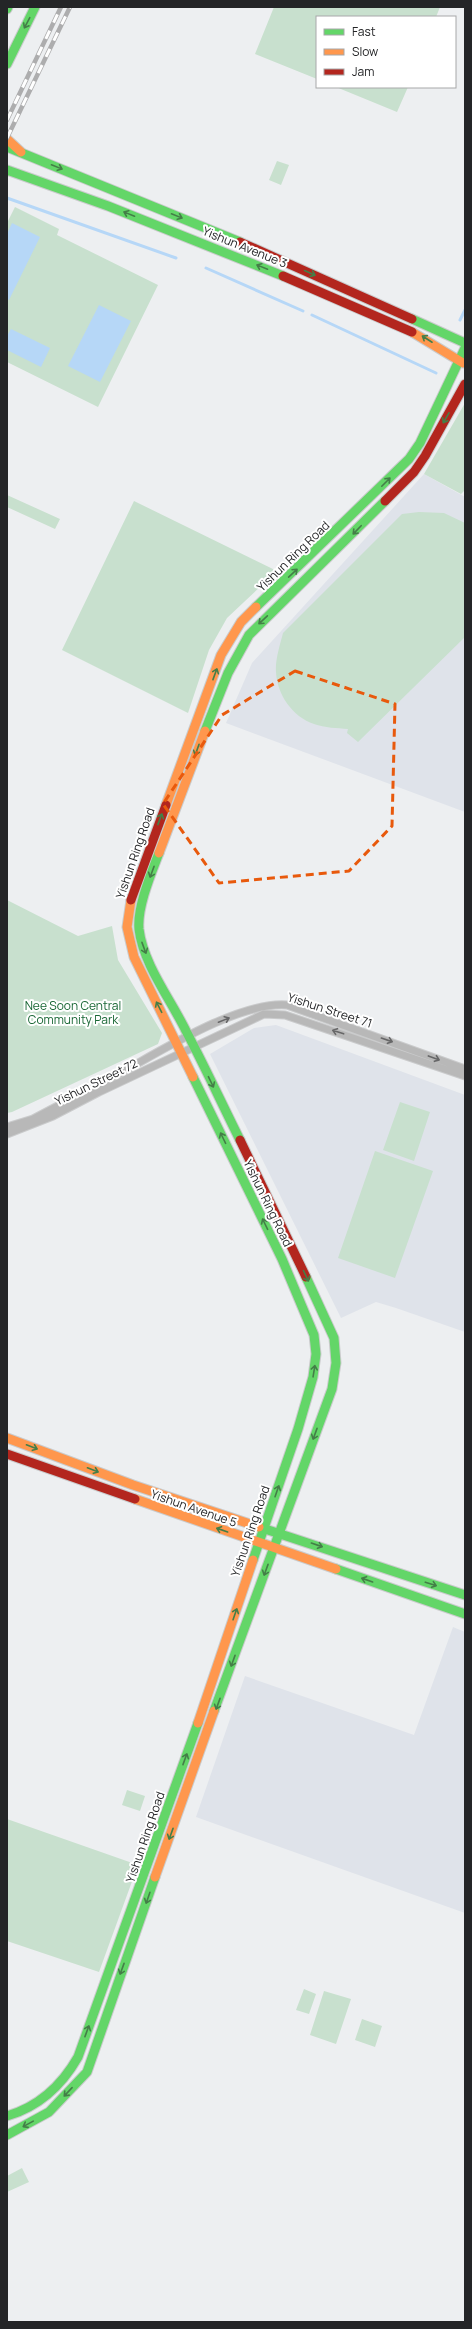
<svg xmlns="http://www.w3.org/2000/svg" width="472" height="2329" font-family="Manrope,sans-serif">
	<rect width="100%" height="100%" fill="#edeff1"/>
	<!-- built -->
	<path fill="#dfe3ea" d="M424,474l41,23v315l-239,-89 26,-60z
		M276,1025l189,70v237l-69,-24 -20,-6 -35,16 -131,-264 44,-26z
		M453,1627l12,5v281l-269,-96 49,-141 169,59z"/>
	<!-- green -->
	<path fill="#c8e0ce" d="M274,7h166l-4,10h-119v62l-62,-25z
		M336,87h72l-11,25z
		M277,161l12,4 -8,20 -12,-5z
		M15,207l44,22 -2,6 101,50 -60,122 -91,-45v-139z
		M465,403v87l-4,4 -37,-20z
		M7,495l53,24 -5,10 -48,-22z
		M134,501l143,70 -50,47 -18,32 -21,63 -126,-63z
		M419,512l25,1 21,10v114l-107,105 -11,-9 1,-4c-11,-1 -23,-1 -34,-5 -21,-7 -37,-29 -38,-52 -1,-12 4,-27 7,-39l119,-119z
		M7,900l71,36 34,-10 6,34 44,73 -4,11 -146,68 -5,1z
		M400,1102l30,10 -16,49 -31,-11z
		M375,1151l58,20 -38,107 -57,-20z
		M127,1790l18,6 -5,15 -18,-6z
		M7,1819l131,46 -39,107 -92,-31z
		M304,1989l12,5 -7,20 -13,-4z
		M324,1991l27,8 -15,45 -26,-9z
		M362,2019l20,7 -7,21 -20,-7z
		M22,2168l7,14 -22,10v-16z"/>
	<!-- water -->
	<path fill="#b6d7f7" d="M12,223l28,14 -31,63 -2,-1v-65z
		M99,305l32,16 -31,61 -32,-16z
		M11,329l39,19 -9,19 -34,-17v-14z"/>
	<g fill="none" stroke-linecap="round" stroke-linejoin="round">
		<!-- stream -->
		<path stroke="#b6d7f7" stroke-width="3" d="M7,198l169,60
			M206,268l97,43
			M312,315l124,58
			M460,320l5,-10"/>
		<!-- street casing -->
		<g stroke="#cacbcc" stroke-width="9">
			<path id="street" d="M7,1127l26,-8c28,-15 56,-29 84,-44 42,-23 122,-74 170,-70l178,64
				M7,1134l46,-18 46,-24 165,-78 21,1 180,61"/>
		</g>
		<!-- fast casing -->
		<g stroke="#cacbcc" stroke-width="11">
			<path id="fast" d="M7,9l1,-2
				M7,64l28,-57
				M7,147l233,95
				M7,170l101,36 175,70
				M7,171h3
				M412,319l53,24
				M256,607l153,-148 11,-16 45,-95
				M205,731l23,-58 21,-38 136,-134
				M159,853c-8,21 -22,54 -20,76 4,35 32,71 47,102 19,36 36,73 54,109
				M193,1077l89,182 32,76 2,19 -3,23 -15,52 -45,131
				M259,1527l206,68
				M336,1569l129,45
				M214,1711l118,-322 4,-26 -2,-25 -28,-61
				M7,2116c31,-9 55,-31 71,-59l120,-334
				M7,2135l42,-23 38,-40 68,-195"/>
		</g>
		<!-- slow casing -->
		<g stroke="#cacbcc" stroke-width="11">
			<path id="slow" d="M7,139l14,13
				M412,332l51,31
				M166,805l55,-150 20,-33 15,-15
				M159,853l46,-122
				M131,900l-4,27 7,30 59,120
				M7,1438l126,47 126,42
				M135,1499l201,70
				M198,1723l55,-163
				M155,1877l59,-166"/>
		</g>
		<!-- jam casing -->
		<g stroke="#cacbcc" stroke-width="11">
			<path id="jam" d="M240,242l172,77
				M283,276l129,56
				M385,501l29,-29 11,-16 40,-72
				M131,900l35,-95
				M240,1140l66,137
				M7,1454l128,45"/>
		</g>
		<!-- street -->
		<use href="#street" stroke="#b8b8b8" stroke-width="7"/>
		<!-- fast -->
		<use href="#fast" stroke="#63d668" stroke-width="9"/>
		<!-- slow -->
		<use href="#slow" stroke="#ff974d" stroke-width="9"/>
		<!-- jam -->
		<use href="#jam" stroke="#b3261e" stroke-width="9"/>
		<!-- rail casing -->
		<g stroke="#adadae" stroke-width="4.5">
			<path id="rail" d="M7,120l54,-113
				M7,138l63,-131"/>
		</g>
		<!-- rail -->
		<use href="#rail" stroke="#fff" stroke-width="3" stroke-dasharray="9" stroke-linecap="butt"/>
	</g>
	<!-- one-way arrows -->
	<defs><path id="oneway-shaft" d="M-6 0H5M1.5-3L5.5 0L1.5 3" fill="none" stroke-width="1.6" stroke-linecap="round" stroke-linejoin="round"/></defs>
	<g stroke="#447e48">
		<use href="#oneway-shaft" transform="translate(27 23) rotate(118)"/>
		<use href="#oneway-shaft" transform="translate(57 167) rotate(22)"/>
		<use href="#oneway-shaft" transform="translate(129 214) rotate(-158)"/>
		<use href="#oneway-shaft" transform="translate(177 216) rotate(22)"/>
		<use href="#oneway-shaft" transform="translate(262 267) rotate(-158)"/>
		<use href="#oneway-shaft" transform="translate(310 273) rotate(24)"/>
		<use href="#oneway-shaft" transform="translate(427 339) rotate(-147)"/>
		<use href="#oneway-shaft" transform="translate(446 418) rotate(120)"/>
		<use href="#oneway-shaft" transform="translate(386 482) rotate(-45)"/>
		<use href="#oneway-shaft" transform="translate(357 530) rotate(134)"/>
		<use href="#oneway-shaft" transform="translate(293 573) rotate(-43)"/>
		<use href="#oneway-shaft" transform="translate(263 620) rotate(137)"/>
		<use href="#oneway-shaft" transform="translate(215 674) rotate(-70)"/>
		<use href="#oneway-shaft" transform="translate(197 750) rotate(110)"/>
		<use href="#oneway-shaft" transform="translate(160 819) rotate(-69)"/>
		<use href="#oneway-shaft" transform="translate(152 872) rotate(110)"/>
		<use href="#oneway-shaft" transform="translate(144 948) rotate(70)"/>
		<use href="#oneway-shaft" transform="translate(159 1007) rotate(-117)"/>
		<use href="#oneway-shaft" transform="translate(211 1082) rotate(64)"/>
		<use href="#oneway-shaft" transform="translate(223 1138) rotate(-116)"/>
		<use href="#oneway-shaft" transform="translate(265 1224) rotate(-116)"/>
		<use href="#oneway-shaft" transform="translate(306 1276) rotate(65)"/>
		<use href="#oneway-shaft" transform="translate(314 1371) rotate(-81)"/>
		<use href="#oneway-shaft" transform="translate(315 1434) rotate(110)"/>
		<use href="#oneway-shaft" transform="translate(32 1447) rotate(21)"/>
		<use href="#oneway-shaft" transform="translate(93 1470) rotate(21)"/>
		<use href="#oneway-shaft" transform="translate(277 1491) rotate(-71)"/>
		<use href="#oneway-shaft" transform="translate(222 1530) rotate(-161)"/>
		<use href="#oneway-shaft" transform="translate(317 1545) rotate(19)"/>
		<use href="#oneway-shaft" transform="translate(266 1570) rotate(110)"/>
		<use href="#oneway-shaft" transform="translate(367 1580) rotate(-161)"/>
		<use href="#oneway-shaft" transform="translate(431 1584) rotate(18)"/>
		<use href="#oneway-shaft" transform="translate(235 1614) rotate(-71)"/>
		<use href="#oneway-shaft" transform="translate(233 1661) rotate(110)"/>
		<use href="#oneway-shaft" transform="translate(218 1704) rotate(110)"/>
		<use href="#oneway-shaft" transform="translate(185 1759) rotate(-70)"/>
		<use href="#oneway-shaft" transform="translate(171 1834) rotate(110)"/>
		<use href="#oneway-shaft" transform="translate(148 1898) rotate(109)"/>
		<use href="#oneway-shaft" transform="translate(122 1969) rotate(110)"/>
		<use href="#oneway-shaft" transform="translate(87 2031) rotate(-70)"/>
		<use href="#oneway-shaft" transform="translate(68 2092) rotate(133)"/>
		<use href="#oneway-shaft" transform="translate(28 2124) rotate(151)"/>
	</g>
	<g stroke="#676768">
		<use href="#oneway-shaft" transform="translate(224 1020) rotate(-22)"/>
		<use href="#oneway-shaft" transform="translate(338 1032) rotate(-162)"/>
		<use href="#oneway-shaft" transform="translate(387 1040) rotate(19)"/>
		<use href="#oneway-shaft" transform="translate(434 1058) rotate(20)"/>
	</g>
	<!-- marked area -->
	<path fill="none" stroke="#e8590c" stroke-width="3" stroke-dasharray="8 5" stroke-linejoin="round" d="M295,671l100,33 -3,122 -43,45 -130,12 -56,-79 59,-89z"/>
	<g text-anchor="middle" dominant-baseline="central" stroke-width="4" stroke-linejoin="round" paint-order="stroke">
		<!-- street labels -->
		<g font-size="12" fill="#242527" stroke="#fff">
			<text transform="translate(245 247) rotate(22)">Yishun Avenue 3</text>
			<text transform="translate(293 556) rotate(-44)">Yishun Ring Road</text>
			<text transform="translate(135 853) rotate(-71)">Yishun Ring Road</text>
			<text transform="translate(330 1010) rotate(18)">Yishun Street 71</text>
			<text transform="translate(96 1082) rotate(-26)">Yishun Street 72</text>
			<text transform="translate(268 1203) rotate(64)">Yishun Ring Road</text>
			<text transform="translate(194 1508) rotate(19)">Yishun Avenue 5</text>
			<text transform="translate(250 1531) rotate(-71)">Yishun Ring Road</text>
			<text transform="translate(145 1837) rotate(-71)">Yishun Ring Road</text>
		</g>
		<!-- park labels -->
		<g font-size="12" fill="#196735" stroke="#fff">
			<text x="73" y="1005">Nee Soon Central<tspan x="73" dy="14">Community Park</tspan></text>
		</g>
	</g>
	<!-- border -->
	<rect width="472" height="2329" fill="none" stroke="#242527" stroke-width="16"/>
	<!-- legend -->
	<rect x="316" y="16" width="140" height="72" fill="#ffffff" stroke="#a7a8a9"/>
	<rect x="324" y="29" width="20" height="6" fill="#63d668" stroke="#a7a8a9"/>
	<text x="352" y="36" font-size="12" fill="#242527">Fast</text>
	<rect x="324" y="49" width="20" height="6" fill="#ff974d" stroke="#a7a8a9"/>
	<text x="352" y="56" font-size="12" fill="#242527">Slow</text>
	<rect x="324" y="69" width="20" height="6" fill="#b3261e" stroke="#a7a8a9"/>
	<text x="352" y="76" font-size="12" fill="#242527">Jam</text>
</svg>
